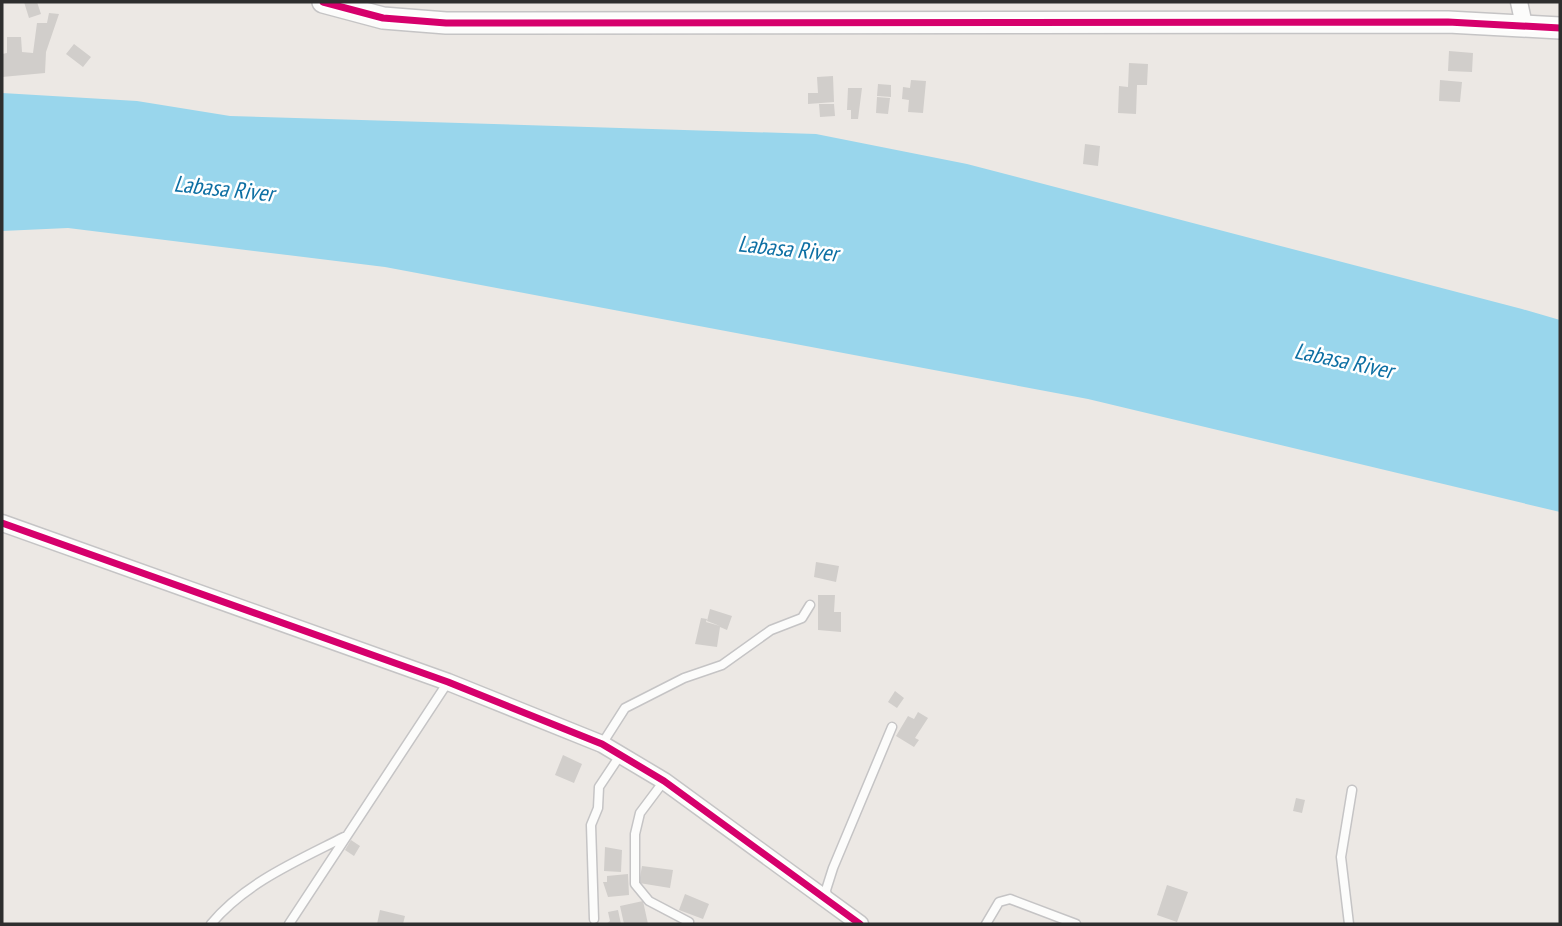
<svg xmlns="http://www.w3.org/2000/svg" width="1562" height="926" font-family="'PT Sans Narrow',sans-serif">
	<rect width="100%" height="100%" fill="#ece8e4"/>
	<!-- water -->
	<path fill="#99d6ec" d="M2,93l135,8 93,15 586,18 151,30 555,145 38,11v192l-472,-113 -703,-132 -317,-39 -66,3z"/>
	<!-- building -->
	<path fill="#d1cecb" d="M24,2h13l4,12 -12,4z
		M49,13l10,1 -13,38 -1,21 -43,4v-23l5,-1v-16h14l1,15 11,1 4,-30h10z
		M74,44l17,13 -8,10 -17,-13z
		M1449,51l24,2 -1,19 -24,-1z
		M1129,63l19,1 -1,21h-10l-1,29 -18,-1 1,-27 9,1z
		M833,76l1,26 -26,2v-11h10l-1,-16z
		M911,80l15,1 -3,32 -15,-1 1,-12 -7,-1 1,-12 7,1z
		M1440,80l22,2 -2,20 -21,-1z
		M878,84l13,1v12l-14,-1z
		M848,88h14l-4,31h-7v-9h-4z
		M877,97l13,1 -2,16 -12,-1z
		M819,104h15l1,12 -15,1z
		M1085,144l15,2 -2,20 -15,-2z
		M816,562l23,4 -3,16 -22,-5z
		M818,595h17l-1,17h7v20l-23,-2z
		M710,609l22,7 -5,14 -7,-3 -3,20 -22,-3 6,-26 6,1 -1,3 14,4 -13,-5z
		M895,691l9,7 -7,10 -9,-6z
		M918,712l10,6 -13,20 4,2 -5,7 -18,-11 12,-20 6,3z
		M563,755l19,9 -8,19 -19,-8z
		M1296,798l9,2 -3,13 -9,-2z
		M351,840l9,6 -6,10 -9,-6z
		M605,847l17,3 -1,22 -17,-1z
		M642,866l31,4 -3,18 -31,-5z
		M628,874l1,21 -21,2 -5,-15h4v-6z
		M1167,885l21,7 -11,30 -20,-7z
		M685,894l24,10 -6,15 -24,-9z
		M643,901l5,23h-24l-4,-18z
		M380,910l25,6 -2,8h-26z
		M618,910l3,14h-15l4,-3 -2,-9z"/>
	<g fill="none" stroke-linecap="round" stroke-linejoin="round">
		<!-- lane casing -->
		<g stroke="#c5c4c5" stroke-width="11">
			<path id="lane" d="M602,744l23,-36 59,-30 38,-13 49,-35 31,-12 8,-13
				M664,781l-24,32 -5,21v50l14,17 40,21
				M827,898l-1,-8 7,-22 59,-141
				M594,919l-3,-94 7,-17 1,-21 22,-33
				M211,924c34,-41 86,-63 133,-87
				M289,924l159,-242
				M986,924l13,-22 11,-3 66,25
				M1349,924l-8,-67 11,-67"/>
		</g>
		<!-- street casing -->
		<g stroke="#c5c4c5" stroke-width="19">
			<path id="street" d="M1519,2l5,23
				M2,523l446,159 154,62 62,37 196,143"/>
		</g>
		<!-- secondary casing -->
		<g stroke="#c5c4c5" stroke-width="24">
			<path id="secondary" d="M323,2l60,16 63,5 1002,-1 112,6"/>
		</g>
		<!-- lane -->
		<use href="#lane" stroke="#fcfcfb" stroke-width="8"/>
		<!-- street -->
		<use href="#street" stroke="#fcfcfb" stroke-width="16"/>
		<!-- secondary -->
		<use href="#secondary" stroke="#fcfcfb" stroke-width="21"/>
		<!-- cycleway casing -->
		<g stroke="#fff" stroke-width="11">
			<path id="cycleway" d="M323,2l60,16 63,5 1002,-1 112,6
				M2,523l446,159 154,62 62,37 196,143"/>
		</g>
		<!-- cycleway -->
		<use href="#cycleway" stroke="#d6006c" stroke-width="7"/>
	</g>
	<g text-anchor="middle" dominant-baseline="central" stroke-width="5" stroke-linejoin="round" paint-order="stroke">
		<!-- water labels -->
		<g font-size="23" font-style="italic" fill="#0d6fa3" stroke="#fff">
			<text transform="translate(224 188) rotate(6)">Labasa River</text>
			<text transform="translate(788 248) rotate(6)">Labasa River</text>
			<text transform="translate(1344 360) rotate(12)">Labasa River</text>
		</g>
	</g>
	<!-- border -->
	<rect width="1562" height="926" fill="none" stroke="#2e2e2e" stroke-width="7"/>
</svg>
